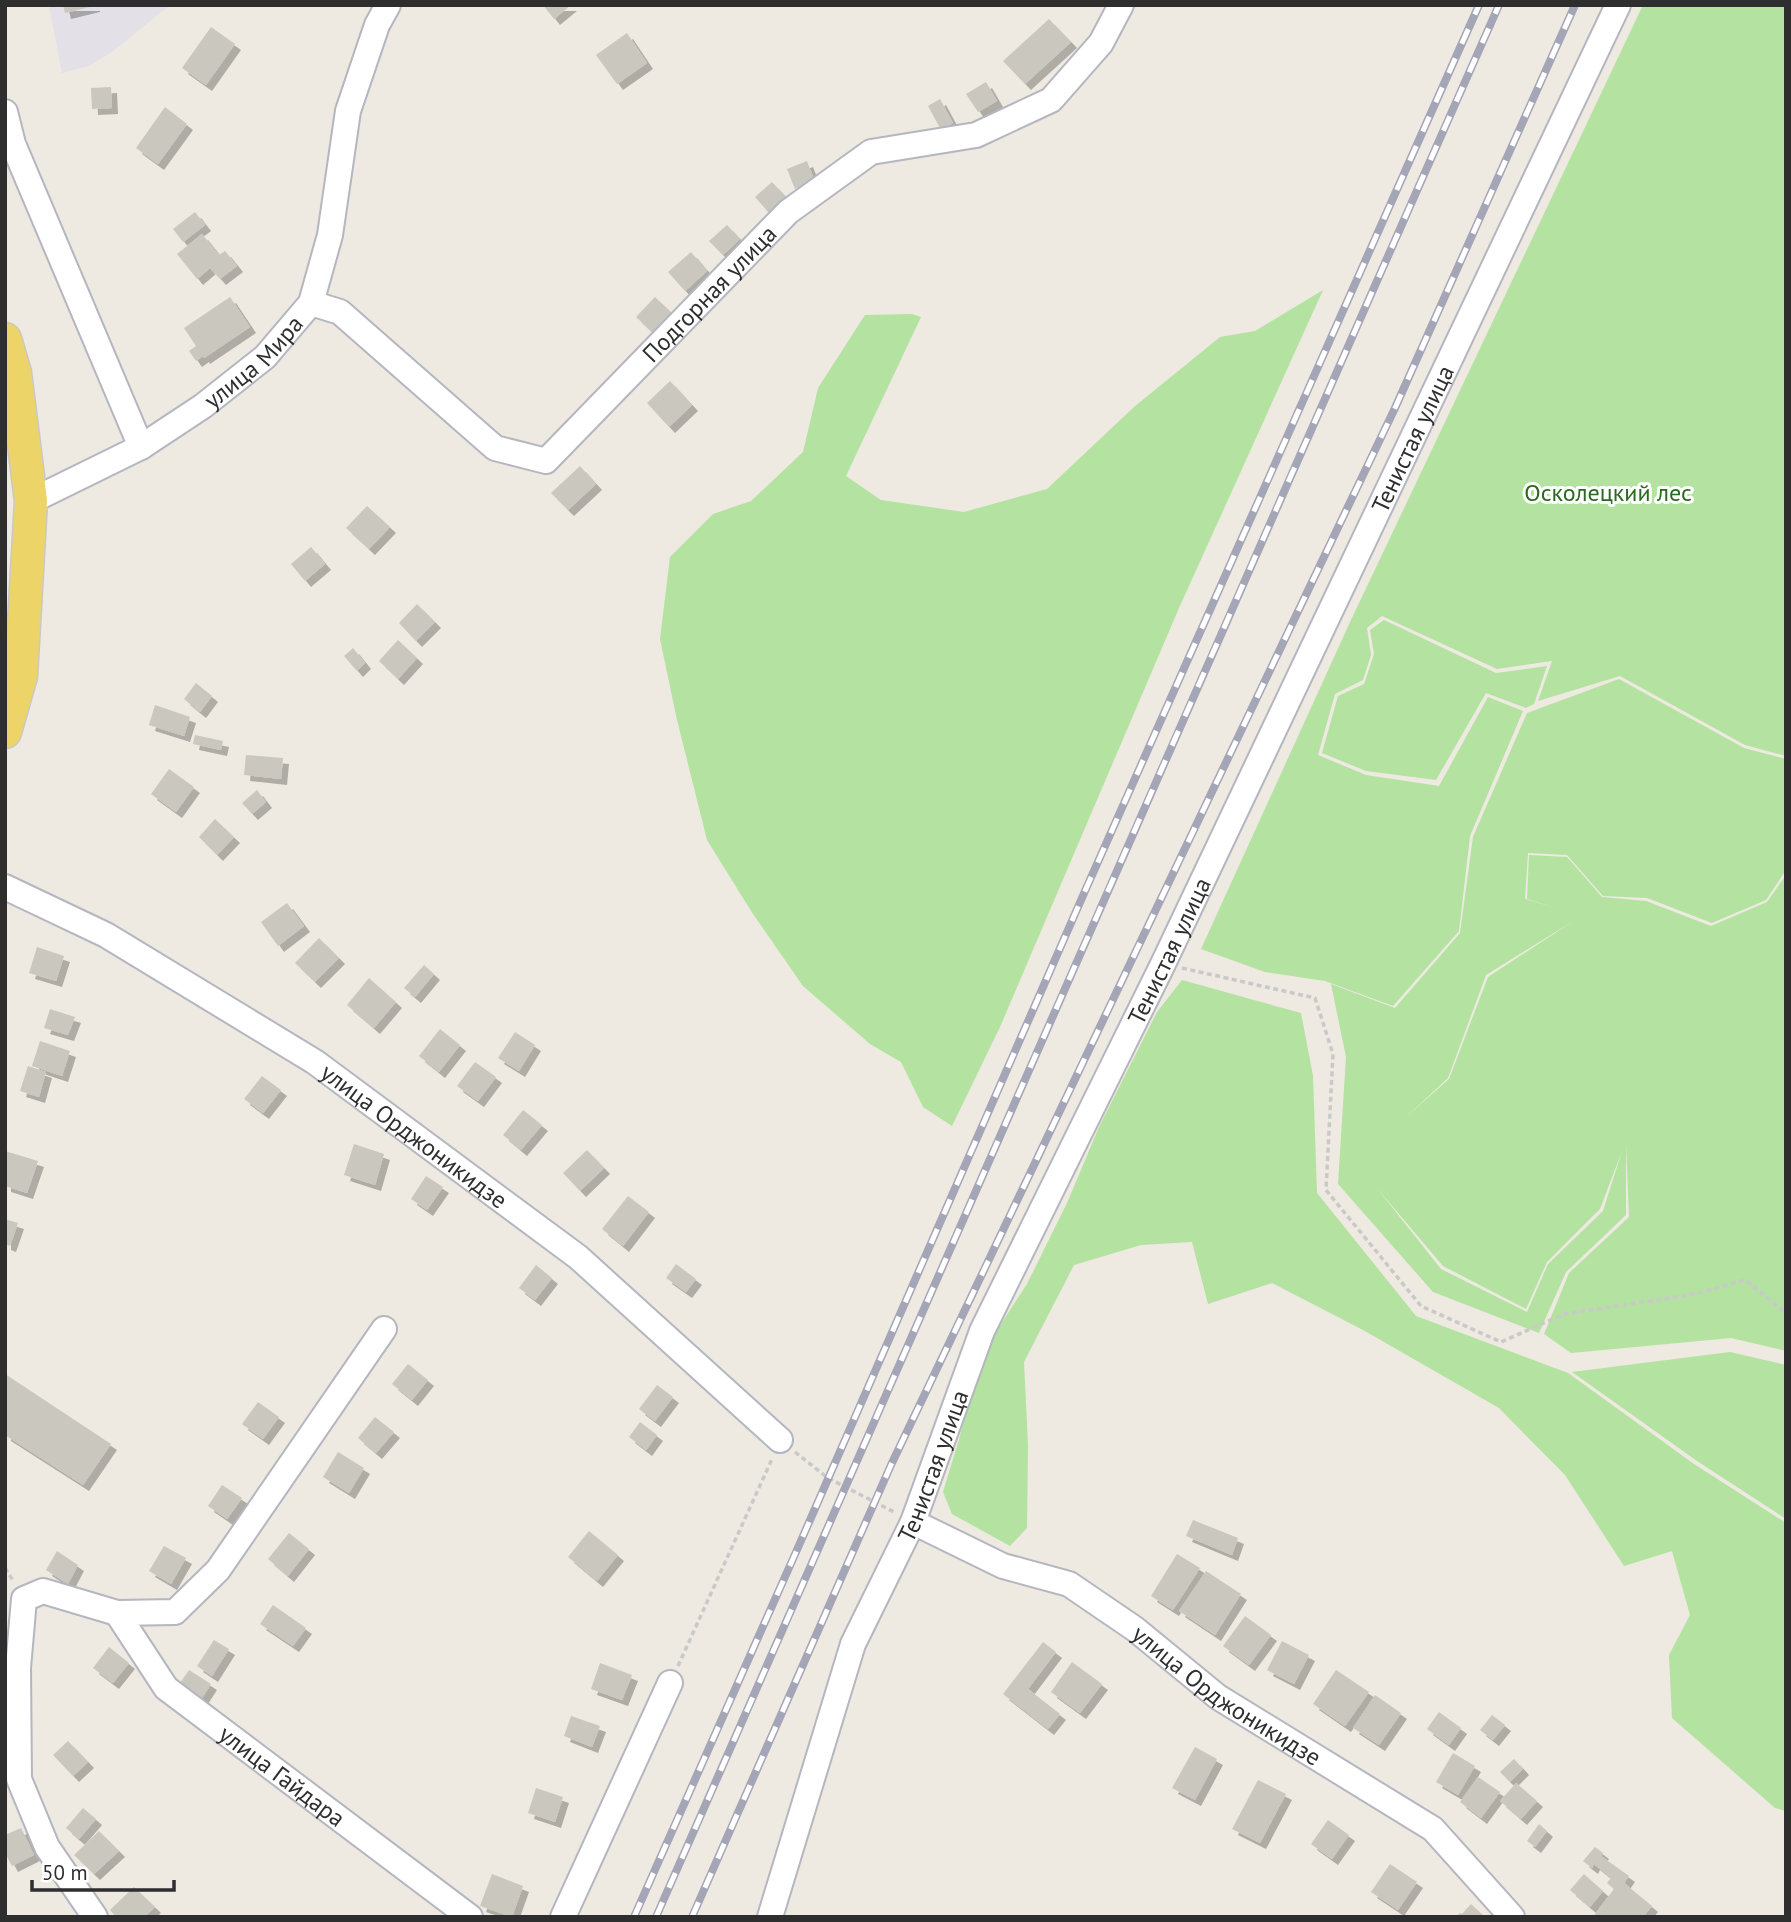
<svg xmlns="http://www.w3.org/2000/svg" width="1791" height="1922" font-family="'PT Sans',sans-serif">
	<defs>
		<filter id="shadow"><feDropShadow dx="6" dy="6" stdDeviation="0" flood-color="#0004"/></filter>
	</defs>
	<rect width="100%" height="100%" fill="#eee9e1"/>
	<!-- industrial -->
	<path fill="#e3e1e7" d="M49,5h121l-58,47 -23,14 -27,7z"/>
	<!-- green -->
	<path fill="#b3e2a1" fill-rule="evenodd" d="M1643,5h143v751l-41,-11 -125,-69 -82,25 14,-40 -55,8 -115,-53 -15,12 4,27 -8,25 -28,14 -17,61 48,20 73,11 49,-89 35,14 -53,125 -11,95 -66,75 -68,-25 -60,-9 -64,-23 150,-329z
		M1323,290l-144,318 -179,419 -48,99 -29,-19 -22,-45 -31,-18 -67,-58 -50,-72 -46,-74 -30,-120 -17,-81 10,-82 43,-43 38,-13 52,-49 15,-64 47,-73 47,-1 9,3 -75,159 35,24 83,12 83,-23 87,-82 86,-70 35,-6z
		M1384,620l112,53 51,-7 -13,38 -8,4 -40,-15 -50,87 -70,-9 -44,-18 16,-57 26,-12 10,-30 -4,-24z
		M1619,679l125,69 42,11v111l-20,30 -54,23 -65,-25 -44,-2 -36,-41 -39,-2 -3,46 31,9 -29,-9 2,-44 38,2 35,40 44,4 65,25 56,-24 19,-27v476l-55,-13 -160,15 -27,-19 25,-61 60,-56 -3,-74v72l-60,57 -27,61 -106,-41 -95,-108 8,-127 -15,-73 64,24 65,-75 13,-96 54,-124zM1575,920l-87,57 -39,102 -44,39 43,-40 38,-103zM1622,1151l-19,60 -55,53 -21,48 -86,-43 -65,-82 67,79 83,43 21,-47 53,-53z
		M1182,980l119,33 12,63 4,117 99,123 152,57 126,91 92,59v288l-11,-3 -103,-90 -3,-63 21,-40 -18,-64 -48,15 -59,-91 -66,-67 -136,-78 -91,-47 -64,21 -16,-62 -51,3 -67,20 -50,97 4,84 -1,82 -17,18 -58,-32 -9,-22 17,-56 16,-74 51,-78 40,-81 32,-76 58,-115z
		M1730,1352l56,13v154l-89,-58 -125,-89z"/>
	<!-- building -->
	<path fill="#cac7bf" filter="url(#shadow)" d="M63,5h31v1l-29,7z
		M543,5h28l-17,14z
		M1049,19l22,23 -46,42 -22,-23z
		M211,27l24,17 -29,41 -24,-17z
		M627,33l20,30 -30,21 -21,-29z
		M986,82l11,19 -19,11 -12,-18z
		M111,87l1,21 -20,1 -1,-21z
		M940,99l13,24 -12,7 -13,-24z
		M165,107l22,17 -29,40 -22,-16z
		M807,161l8,21 -20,7 -8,-20z
		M772,182l14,15 -17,16 -14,-16z
		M195,212l10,13 -22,17 -10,-13z
		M727,225l13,14 -17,16 -14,-14z
		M202,234l17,21 6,-4 12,15 -17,13 -10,-11 -13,11 -20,-25z
		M691,252l16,19 -22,20 -17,-19z
		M230,297l20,30 -46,31 -1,-2 -7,5 -7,-10 7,-5 -12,-18z
		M655,297l17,16 -19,20 -17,-16z
		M670,381l22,24 -23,22 -22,-24z
		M580,466l16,18 -28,26 -17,-17z
		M367,506l23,21 -21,22 -23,-21z
		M311,547l14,17 -20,17 -14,-17z
		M417,604l18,18 -19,19 -17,-18z
		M398,640l19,18 -19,21 -19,-18z
		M353,648l12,15 -8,8 -13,-15z
		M196,683l16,13 -12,16 -16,-13z
		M155,705l35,12 -6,19 -35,-11z
		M195,735l28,6 -2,9 -28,-6z
		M246,755l37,3 -2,21 -37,-4z
		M169,769l25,18 -18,25 -25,-18z
		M257,790l9,12 -14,12 -10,-11z
		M215,819l19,18 -17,18 -18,-18z
		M287,903l17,23 -26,20 -17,-24z
		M319,938l20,20 -24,24 -20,-19z
		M37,947l27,9 -8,25 -27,-8z
		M424,965l10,9 -19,23 -11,-9z
		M369,978l27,24 -22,26 -27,-23z
		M50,1009l25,8 -7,18 -24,-7z
		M440,1029l20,16 -21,27 -20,-16z
		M515,1032l20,13 -16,26 -21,-13z
		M40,1041l30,10 -8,25 -30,-10z
		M475,1062l21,15 -18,24 -21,-15z
		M28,1066l18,6 -7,25 -19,-6z
		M262,1076l19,14 -18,23 -19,-14z
		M523,1110l19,15 -21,25 -18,-15z
		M354,1144l30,10 -9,31 -31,-10z
		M587,1150l17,18 -24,23 -17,-18z
		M5,1151l33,10 -11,32 -22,-7z
		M426,1176l17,11 -16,23 -16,-11z
		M628,1196l21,16 -26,34 -21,-17z
		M5,1219l13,4 -8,23 -5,-2z
		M676,1264l20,15 -10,13 -20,-14z
		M536,1265l16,13 -17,22 -16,-12z
		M408,1364l20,16 -16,20 -20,-16z
		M5,1374l106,70 -28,41 -78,-50z
		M657,1385l16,12 -18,24 -16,-12z
		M258,1402l21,15 -16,22 -21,-15z
		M375,1417l19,15 -18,21 -18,-15z
		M640,1422l17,13 -11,15 -17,-13z
		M338,1452l26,16 -15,25 -26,-16z
		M222,1485l20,13 -15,21 -19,-13z
		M1193,1520l45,18 -6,17 -46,-19z
		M589,1531l29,24 -21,26 -29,-24z
		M289,1533l20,16 -21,27 -20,-17z
		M164,1546l22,12 -15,26 -22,-13z
		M57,1551l21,14 -10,19 -22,-14z
		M1177,1554l23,14 -27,42 -22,-14z
		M1206,1571l35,23 -26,41 -36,-24z
		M273,1605l33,23 -13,18 -33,-22z
		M1245,1616l26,19 -22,30 -26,-19z
		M214,1640l15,9 -17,27 -15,-10z
		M1282,1641l27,14 -15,29 -27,-14z
		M1043,1642l13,10 -28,37 32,25 -12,15 -45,-35z
		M109,1647l20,16 -16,20 -20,-15z
		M1072,1662l30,22 -22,29 -29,-21z
		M600,1663l32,12 -10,25 -31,-11z
		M189,1670l22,14 -9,14 -22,-15z
		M1336,1670l33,22 -24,34 -32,-22z
		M1375,1695l26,18 -22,32 -26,-17z
		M1439,1712l22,16 -12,17 -22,-16z
		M1492,1715l13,10 -12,15 -13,-10z
		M571,1716l29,10 -8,21 -28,-11z
		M68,1741l20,21 -15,14 -20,-21z
		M1195,1747l22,12 -22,41 -23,-12z
		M1453,1753l22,13 -17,29 -22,-13z
		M1514,1759l9,10 -13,13 -10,-10z
		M1478,1777l22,15 -19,26 -21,-16z
		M1258,1780l28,14 -26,49 -28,-14z
		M1516,1783l21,18 -16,18 -21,-18z
		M536,1788l27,9 -8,25 -27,-9z
		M83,1808l13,11 -17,20 -13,-11z
		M1328,1820l21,15 -17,24 -21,-15z
		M1539,1824l8,7 -12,16 -8,-6z
		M21,1828l13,27 -22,11 -7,-13v-18z
		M99,1831l20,20 -25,23 -20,-19z
		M1595,1847l8,6 -2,3 28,20 -5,7 28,23 -9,11h-50l21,-28 -7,-6 4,-5 -17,-14 -2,4 -9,-7z
		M1390,1864l27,18 -19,28 -27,-18z
		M492,1874l31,12 -11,31 -32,-11z
		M1584,1874l19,17 -13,16 -20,-17z
		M134,1887l21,20 -11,10h-28l-6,-7z
		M1471,1904l14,13h-29l4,-4 2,1z"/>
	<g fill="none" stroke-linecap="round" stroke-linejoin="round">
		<!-- minor casing -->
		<g stroke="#b4b6c0" stroke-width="28">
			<g id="minor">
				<path d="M5,112l8,32 128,303"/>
				<path id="s1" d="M311,303l29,9 155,136 51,13 242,-249 83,-60 105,-17 75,-35 50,-57 20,-38"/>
				<path id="s2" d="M31,501l110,-54 62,-41 62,-49 46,-54 19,-68 18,-124 29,-86 11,-20"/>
				<path id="s3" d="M5,887l101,48 209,127 263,195 202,183"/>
				<path id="s4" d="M384,1329l-166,241 -43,42 -58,1 49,75 304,229"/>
				<path id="s5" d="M913,1522l90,44 66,18 66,45 83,68 215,132 79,88"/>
				<path d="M95,1917l-48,-70 -28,-68 -1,-111 6,-69 19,-8 74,22"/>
				<path d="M563,1917l107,-234"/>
				<path id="s6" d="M770,1917l83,-273 60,-122 69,-191 181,-367 455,-959"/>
			</g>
		</g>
		<!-- major casing -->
		<g stroke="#c9c9c9" stroke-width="35">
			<path id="major" d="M5,339l10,34 16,128 -10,175 -16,56"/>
		</g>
		<!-- path -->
		<path stroke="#c9c9c9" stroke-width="3.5" stroke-dasharray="5 3.5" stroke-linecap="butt" d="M1182,968l133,30 18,56 -7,136 95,116 80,36 63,-28 131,-20 50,-14 41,33
			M795,1452l33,26 68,35
			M5,1568l9,14
			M678,1666l94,-207"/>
		<!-- minor -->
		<use href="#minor" stroke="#fff" stroke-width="24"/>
		<!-- major -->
		<use href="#major" stroke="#ecd469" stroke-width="32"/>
		<!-- rail casing -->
		<g stroke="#a4a5b7" stroke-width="8">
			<path id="rail" d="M634,1917l166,-374 285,-652 394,-886
				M656,1917c281,-637 561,-1275 843,-1912
				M692,1917l199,-452 504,-1057 180,-403"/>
		</g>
		<!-- rail -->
		<use href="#rail" stroke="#fff" stroke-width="5" stroke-dasharray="16" stroke-linecap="butt"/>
	</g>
	<g text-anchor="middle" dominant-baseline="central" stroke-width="6" stroke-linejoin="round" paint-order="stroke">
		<!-- street labels -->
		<g font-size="24" fill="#2e2e2e" stroke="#fff">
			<text stroke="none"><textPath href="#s1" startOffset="523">Подгорная улица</textPath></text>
			<text stroke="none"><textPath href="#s2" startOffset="264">улица Мира</textPath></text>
			<text stroke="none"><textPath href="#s6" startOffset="1615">Тенистая улица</textPath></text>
			<text stroke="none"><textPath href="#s6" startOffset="1048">Тенистая улица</textPath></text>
			<text stroke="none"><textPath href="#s3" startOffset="480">улица Орджоникидзе</textPath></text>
			<text stroke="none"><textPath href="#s6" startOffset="481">Тенистая улица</textPath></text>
			<text stroke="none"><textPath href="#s5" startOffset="362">улица Орджоникидзе</textPath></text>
			<text stroke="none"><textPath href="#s4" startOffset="646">улица Гайдара</textPath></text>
		</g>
		<!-- park labels -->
		<g font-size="24" fill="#2a6a1e" stroke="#fff">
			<text x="1608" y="492">Осколецкий лес</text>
		</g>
	</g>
	<!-- border -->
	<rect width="1791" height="1922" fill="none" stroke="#2e2e2e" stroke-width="14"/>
	<!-- scale -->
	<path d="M32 1880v10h142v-10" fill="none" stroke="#2e2e2e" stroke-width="3.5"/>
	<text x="42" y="1880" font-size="21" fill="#2e2e2e" stroke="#ffffff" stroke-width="5" paint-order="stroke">50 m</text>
</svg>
